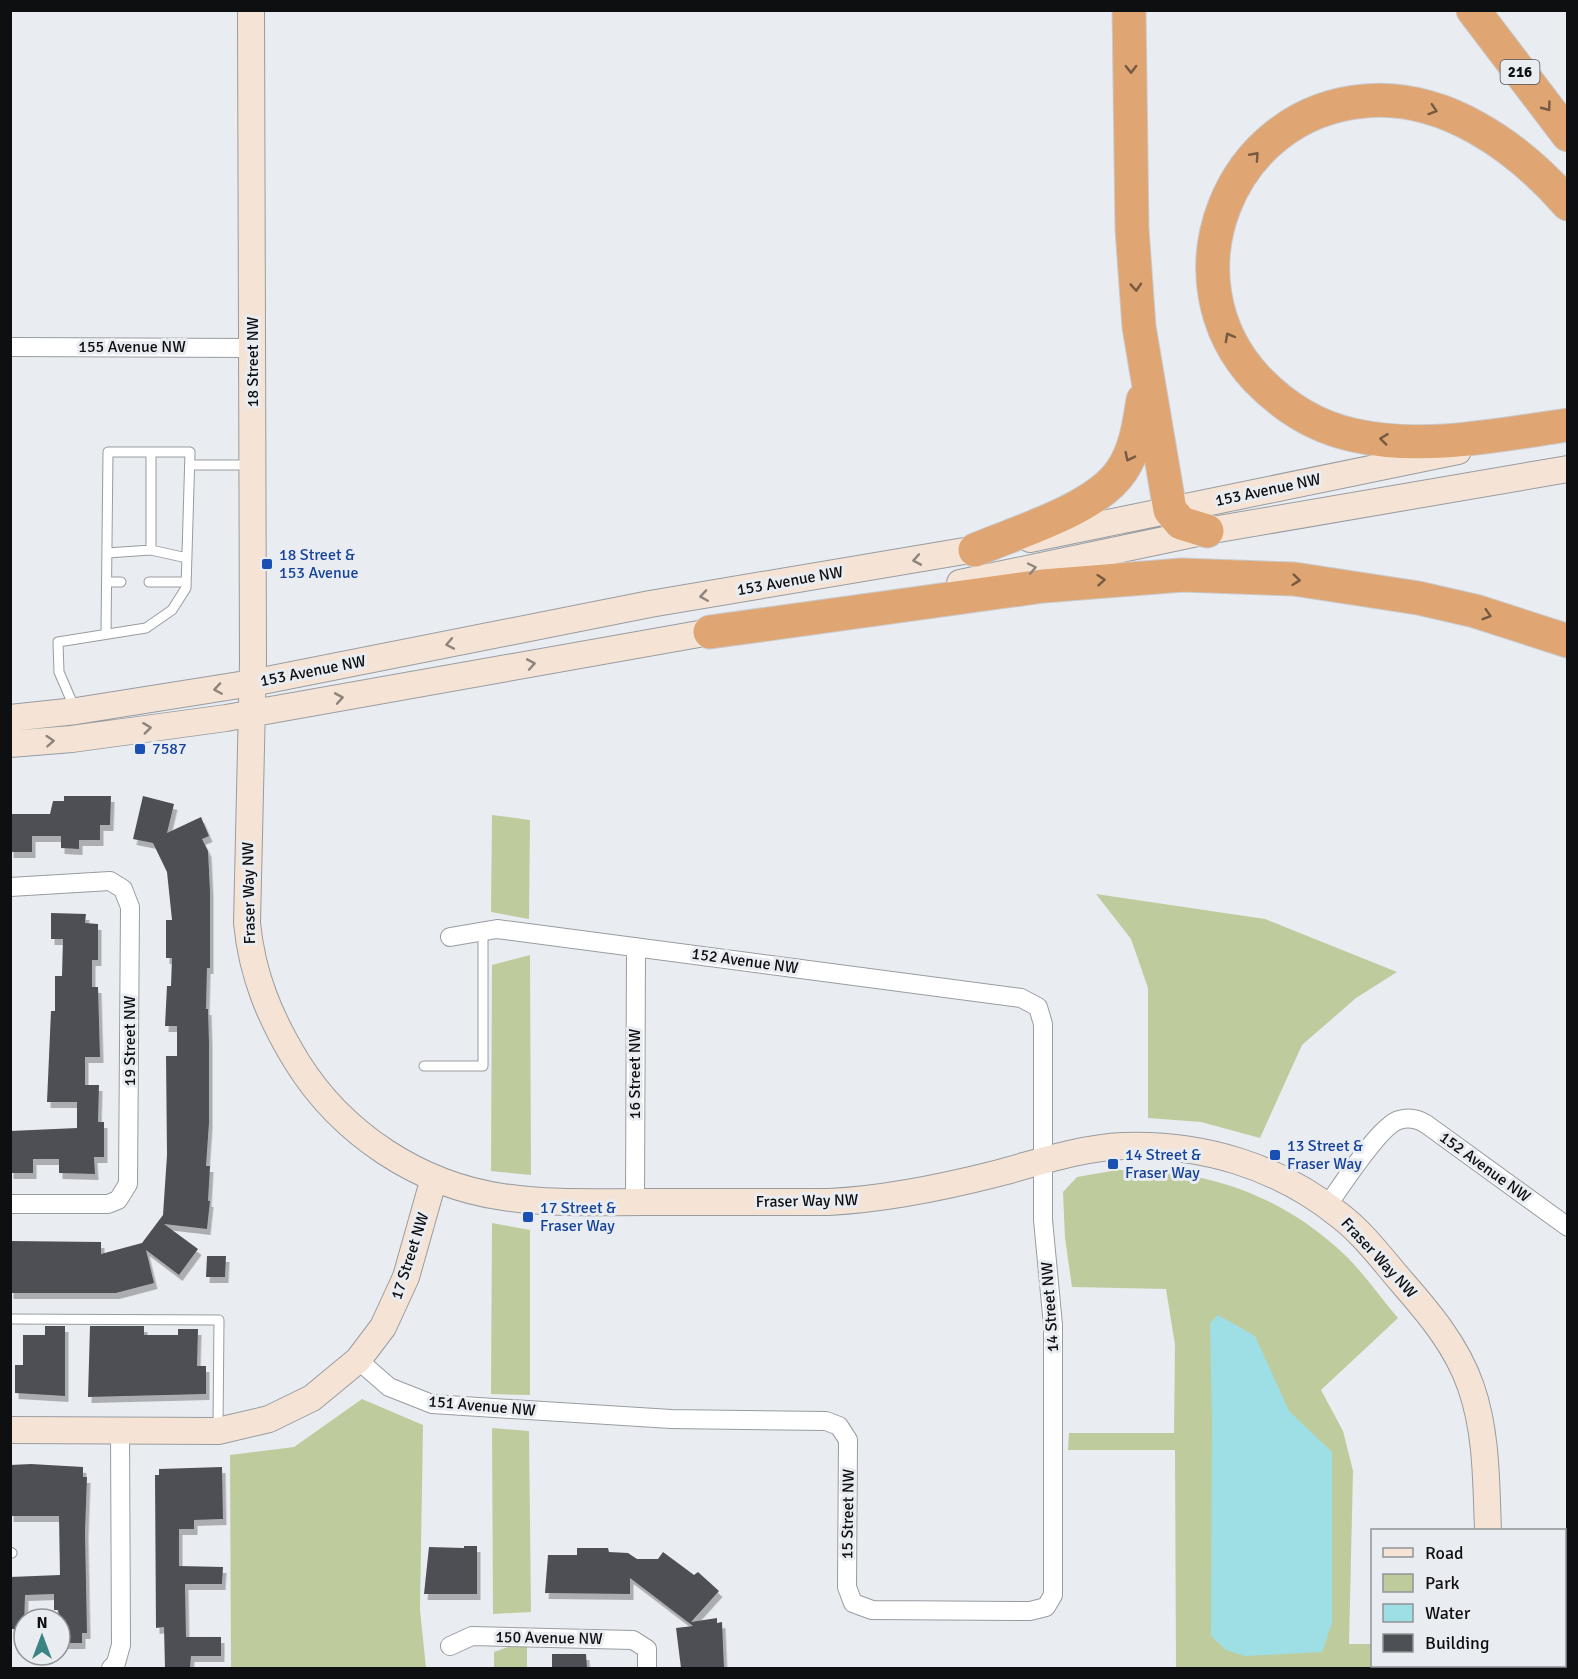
<svg xmlns="http://www.w3.org/2000/svg" width="1578" height="1679" font-family="Signika,sans-serif">
	<defs>
		<filter id="shadow"><feDropShadow dx="3.5" dy="6" stdDeviation="0" flood-color="#0004"/></filter>
	</defs>
	<rect width="100%" height="100%" fill="#e9ecf1"/>
	<!-- green -->
	<path fill="#becc9d" d="M492,815l38,5 -1,99 -38,-7z
		M1096,894l169,25 132,53 -41,26 -54,47 -42,93 -59,-16 -53,-4v-130l-17,-49z
		M530,955l1,220 -40,-4 1,-206z
		M1117,1170c81,-2 156,21 218,76 24,20 43,49 63,72l-77,72 22,41 10,40 -4,173h23v22h97v2h-293l-1,-218h-107l1,-17h105l1,-88 -9,-56 -94,-2 -7,-49 -2,-46 14,-15z
		M492,1223l38,7v165l-39,-1z
		M362,1399l61,26 -3,185 6,58h-195l-1,-213 64,-8z
		M492,1428l37,3 2,181 -38,2z
		M508,1647h19v21h-33v-16z"/>
	<!-- water -->
	<path fill="#9edfe6" d="M1218,1315l37,21 34,75 43,41v171l-10,29 -77,4 -19,-6 -15,-14 1,-216 -2,-97z"/>
	<!-- building -->
	<path fill="#4d5054" filter="url(#shadow)" d="M64,796h47l-1,29h-10v15h-21v9l-18,-1v-12h-29v16h-22v-38h40l3,-13h11z
		M143,796l31,8 -7,29 34,-16 8,19 -7,3 6,12 2,40v77h-3l-1,41h2l1,34v80l-3,43h4l-2,35h2l-3,28 -43,-5 34,25 -19,26 -33,-25 8,33 -38,10h-106v-52l91,1v12l41,-11 21,-28 4,-60 -1,-99h11v-30h-12l2,-40h4l1,-28h-6v-38h6l-5,-48 -14,-29 -20,-4z
		M51,913l35,1 -1,9 13,1v36h-6v27h6l2,70h-15v28h14l-1,37h6v35h-10l1,17 -36,-1v-14h-26v14h-23v-42l67,-3v-26h-30l4,-91h4v-35h7l1,-37h-12z
		M207,1256h19l-1,21h-19z
		M45,1326h20v70l-50,-3v-28h8v-30h22z
		M90,1326h54v9h34v-6h20l-1,37h9v28l-118,3z
		M31,1464l52,3v10h4l-2,55 2,101h-5v10h-22v-24l-2,-9h-4v-16l-29,1 -1,34h-14v-52l50,-2 -1,-59h-49v-51z
		M222,1467l1,52 -29,1v9h-15v37l44,1 -1,17h-37l1,53h35v19h-30l-1,12h-25l-1,-41 -8,1 -1,-153h4v-6z
		M464,1546h13v48h-53l5,-47 35,1z
		M577,1548h31l1,4 19,1 9,6h21l5,-7 31,23 4,-3 21,19 -28,31 26,-4v5l5,-1 2,46h-43l-5,-40 17,-2 -63,-48v16l-85,-1 3,-38h29z
		M552,1654h34l1,14h-35z"/>
	<g fill="none" stroke-linecap="round" stroke-linejoin="round">
		<!-- lane casing -->
		<g stroke="#989ca0" stroke-width="11">
			<path id="lane" d="M190,465h61
				M151,550l36,8
				M107,553l44,-3v-98
				M107,582h14
				M149,582h37
				M75,709l-16,-37 -1,-30 88,-14 26,-18 14,-22 4,-136h-82l-2,182
				M424,1066h59v-136
				M10,1319l209,1 -1,107
				M10,1552l2,1"/>
		</g>
		<!-- street casing -->
		<g stroke="#989ca0" stroke-width="20">
			<path id="street" d="M10,347l243,1
				M10,887l100,-6 13,8 7,18 -2,277 -10,16 -10,4h-98
				M635,1202l1,-255
				M1327,1206c13,-18 53,-81 72,-86 10,-3 19,-1 27,4l142,103
				M358,1360l31,27 43,17 239,15 155,2 13,5 9,14 -1,147 6,16 19,7 158,1 16,-4 7,-12v-270l-10,-105v-196l-5,-17 -17,-9 -524,-69 -47,8
				M1564,1625h4
				M450,1646l22,-10 161,4 14,9v19
				M111,1668l5,-5 5,-18 -1,-215"/>
		</g>
		<!-- secondary casing -->
		<g stroke="#989ca0" stroke-width="28">
			<path id="secondary" d="M251,10l2,651 -6,262c5,52 23,95 50,139 45,72 122,123 206,135 46,7 94,5 140,5 62,0 124,0 186,0 57,-3 111,-14 166,-28 42,-11 84,-26 128,-28 78,-3 155,20 216,69 24,18 43,44 62,66 28,32 56,65 70,106 16,46 15,95 17,143
				M1030,539l428,-88
				M960,583l247,-52 361,-62
				M10,718l66,-7 176,-28 398,-79 344,-58
				M10,744l62,-5 154,-21 501,-89
				M10,1430l208,1 51,-12 43,-21 46,-38 25,-33 23,-50 28,-99
				M1493,1666v2"/>
		</g>
		<!-- highway casing -->
		<g stroke="#cacacb" stroke-width="35">
			<path id="highway" d="M1129,10l3,219 7,98 31,183 11,13 26,8
				M1473,10l95,125
				M1568,204c-50,-57 -123,-110 -203,-103 -137,11 -202,178 -108,278 26,27 59,48 96,56 71,16 144,0 215,-10
				M975,550c42,-18 122,-41 147,-80 14,-21 17,-46 21,-70
				M710,632l333,-46 139,-11 112,4 124,19 57,13 93,30"/>
		</g>
		<!-- lane -->
		<use href="#lane" stroke="#fff" stroke-width="9"/>
		<!-- street -->
		<use href="#street" stroke="#fff" stroke-width="18"/>
		<!-- secondary -->
		<use href="#secondary" stroke="#f5e4d5" stroke-width="26"/>
		<!-- highway -->
		<use href="#highway" stroke="#dfa573" stroke-width="33"/>
	</g>
	<!-- one-way arrows -->
	<defs><path id="oneway-chevron" d="M-2-3.5L2.5 0L-2 3.5" fill="none" stroke-width="1.6" stroke-linecap="round" stroke-linejoin="round" transform="scale(1.5)"/></defs>
	<g stroke="#765a42">
		<use href="#oneway-chevron" transform="translate(1131 69) rotate(89)"/>
		<use href="#oneway-chevron" transform="translate(1547 107) rotate(53)"/>
		<use href="#oneway-chevron" transform="translate(1433 110) rotate(18)"/>
		<use href="#oneway-chevron" transform="translate(1255 156) rotate(-48)"/>
		<use href="#oneway-chevron" transform="translate(1136 287) rotate(86)"/>
		<use href="#oneway-chevron" transform="translate(1229 337) rotate(-119)"/>
		<use href="#oneway-chevron" transform="translate(1384 439) rotate(-173)"/>
		<use href="#oneway-chevron" transform="translate(1129 457) rotate(116)"/>
		<use href="#oneway-chevron" transform="translate(1101 580) rotate(-5)"/>
		<use href="#oneway-chevron" transform="translate(1296 580) rotate(6)"/>
		<use href="#oneway-chevron" transform="translate(1487 615) rotate(17)"/>
	</g>
	<g stroke="#8d847d">
		<use href="#oneway-chevron" transform="translate(917 560) rotate(170)"/>
		<use href="#oneway-chevron" transform="translate(1032 568) rotate(-12)"/>
		<use href="#oneway-chevron" transform="translate(704 596) rotate(171)"/>
		<use href="#oneway-chevron" transform="translate(450 644) rotate(169)"/>
		<use href="#oneway-chevron" transform="translate(531 664) rotate(-10)"/>
		<use href="#oneway-chevron" transform="translate(218 689) rotate(171)"/>
		<use href="#oneway-chevron" transform="translate(339 698) rotate(-10)"/>
		<use href="#oneway-chevron" transform="translate(147 728) rotate(-7)"/>
		<use href="#oneway-chevron" transform="translate(50 741) rotate(-4)"/>
	</g>
	<!-- markers -->
	<g fill="#1a4fb4" stroke="#e9ecf1" stroke-width="2">
		<rect x="261" y="558" width="12" height="12" rx="3"/>
		<rect x="134" y="743" width="12" height="12" rx="3"/>
		<rect x="1269" y="1149" width="12" height="12" rx="3"/>
		<rect x="1107" y="1158" width="12" height="12" rx="3"/>
		<rect x="522" y="1211" width="12" height="12" rx="3"/>
	</g>
	<g text-anchor="middle" dominant-baseline="central" stroke-width="6" stroke-linejoin="round" paint-order="stroke">
		<!-- shield labels -->
		<rect fill="#e9ecf1" stroke="#505154" stroke-width="1.5" x="1500.5" y="60" width="39" height="24" rx="4.5"/>
		<g font-size="15" font-weight="bold" fill="#0e0f11">
			<text x="1520" y="72">216</text>
		</g>
		<!-- street labels -->
		<g font-size="16" fill="#0e0f11" stroke="#e9ecf1">
			<text x="132" y="347">155 Avenue NW</text>
			<text transform="translate(253 362) rotate(-90)">18 Street NW</text>
			<text transform="translate(1268 490) rotate(-12)">153 Avenue NW</text>
			<text transform="translate(790 581) rotate(-10)">153 Avenue NW</text>
			<text transform="translate(313 671) rotate(-11)">153 Avenue NW</text>
			<text transform="translate(249 893) rotate(-91)">Fraser Way NW</text>
			<text transform="translate(745 961) rotate(8)">152 Avenue NW</text>
			<text transform="translate(130 1041) rotate(-90)">19 Street NW</text>
			<text transform="translate(635 1074) rotate(-90)">16 Street NW</text>
			<text transform="translate(1485 1167) rotate(36)">152 Avenue NW</text>
			<text transform="translate(807 1201) rotate(-1)">Fraser Way NW</text>
			<text transform="translate(410 1256) rotate(-72)">17 Street NW</text>
			<text transform="translate(1379 1258) rotate(47)">Fraser Way NW</text>
			<text transform="translate(1050 1307) rotate(-94)">14 Street NW</text>
			<text transform="translate(482 1406) rotate(5)">151 Avenue NW</text>
			<text transform="translate(848 1514) rotate(-89)">15 Street NW</text>
			<text transform="translate(549 1638) rotate(1)">150 Avenue NW</text>
		</g>
		<!-- transit labels -->
		<g font-size="16" fill="#164399" stroke="#e9ecf1" text-anchor="start">
			<text x="279" y="555">18 Street &amp;<tspan x="279" dy="18">153 Avenue</tspan></text>
			<text x="152" y="749">7587</text>
			<text x="1287" y="1146">13 Street &amp;<tspan x="1287" dy="18">Fraser Way</tspan></text>
			<text x="1125" y="1155">14 Street &amp;<tspan x="1125" dy="18">Fraser Way</tspan></text>
			<text x="540" y="1208">17 Street &amp;<tspan x="540" dy="18">Fraser Way</tspan></text>
		</g>
	</g>
	<!-- border -->
	<rect width="1578" height="1679" fill="none" stroke="#0e0f11" stroke-width="24"/>
	<!-- legend -->
	<rect x="1371" y="1529" width="195" height="138" fill="#e9ecf1" stroke="#919497" stroke-width="1.5"/>
	<rect x="1383" y="1548" width="30" height="9" fill="#f5e4d5" stroke="#919497" stroke-width="1.5"/>
	<text x="1425" y="1559" font-size="18" fill="#0e0f11">Road</text>
	<rect x="1383" y="1574" width="30" height="18" fill="#becc9d" stroke="#919497" stroke-width="1.5"/>
	<text x="1425" y="1589" font-size="18" fill="#0e0f11">Park</text>
	<rect x="1383" y="1604" width="30" height="18" fill="#9edfe6" stroke="#919497" stroke-width="1.5"/>
	<text x="1425" y="1619" font-size="18" fill="#0e0f11">Water</text>
	<rect x="1383" y="1634" width="30" height="18" fill="#4d5054" stroke="#919497" stroke-width="1.5"/>
	<text x="1425" y="1649" font-size="18" fill="#0e0f11">Building</text>
	<!-- north arrow -->
	<g transform="translate(42 1637)"><circle r="28" fill="#e9ecf1" stroke="#919497" stroke-width="1.5"/>
	<path d="M0-4.5L10 22L0 15L-10 22Z" fill="#3b8483"/>
	<text y="-9" font-size="16" font-weight="bold" text-anchor="middle" fill="#0e0f11">N</text>
	</g>
</svg>
